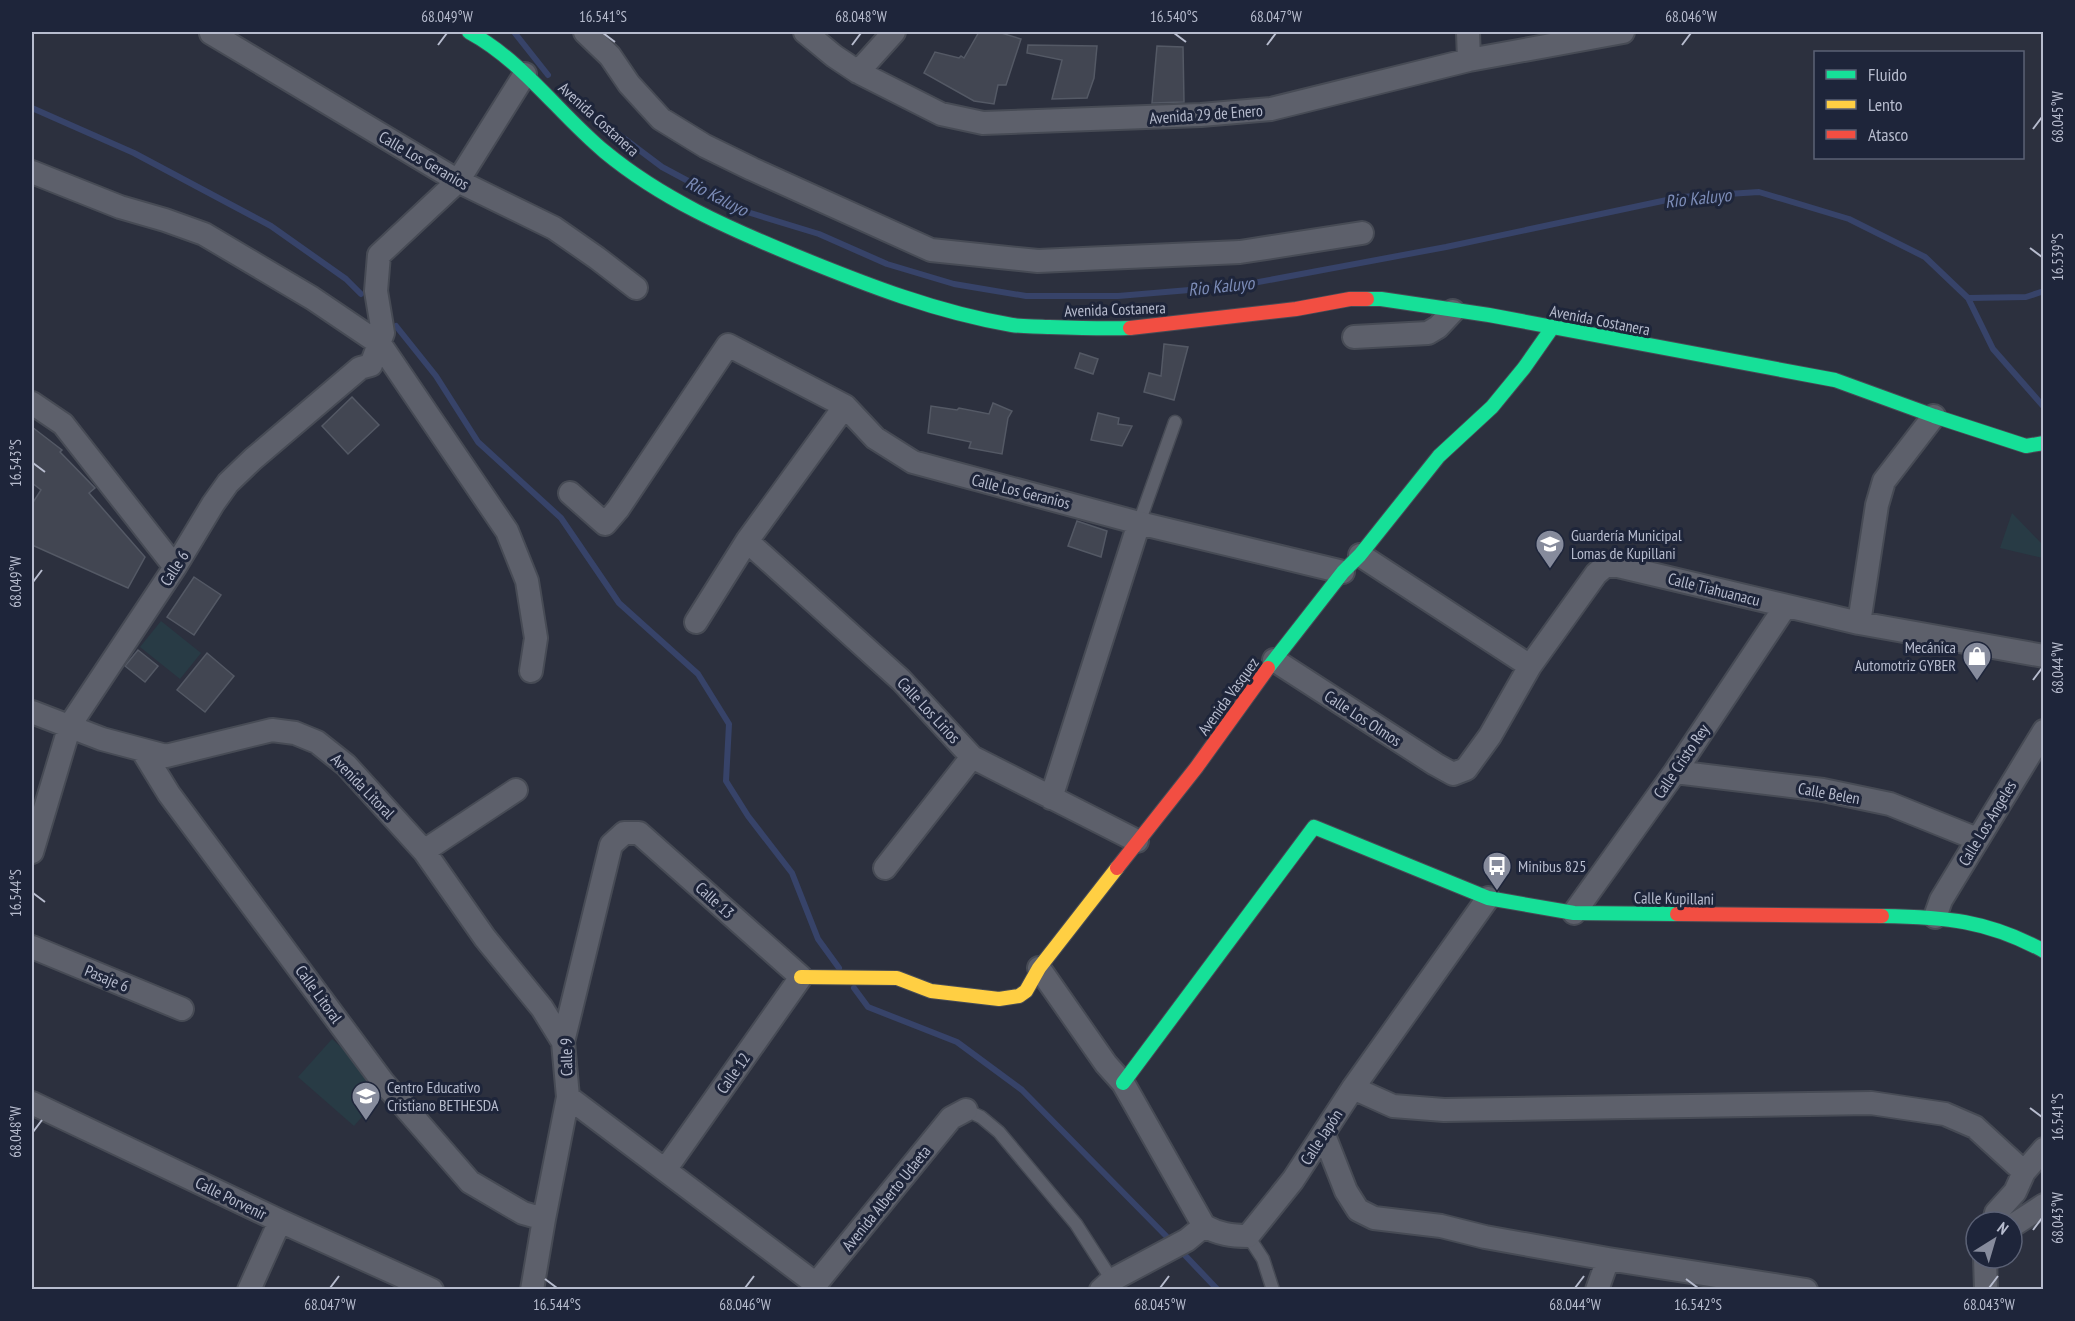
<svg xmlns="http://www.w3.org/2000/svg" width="2075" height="1321" font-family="'PT Sans Narrow',sans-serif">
	<rect width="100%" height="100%" fill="#2c303e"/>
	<!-- green -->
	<path fill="#283b45" d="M2012,513l31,32v13l-43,-10z
		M161,621l40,32 -21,26 -40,-32z
		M332,1039l55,49 -33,38 -56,-49z"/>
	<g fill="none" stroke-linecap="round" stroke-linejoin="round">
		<!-- stream -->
		<path stroke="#374369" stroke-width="6" d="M514,32l34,43
			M577,103l85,64 82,44 75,23 68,30 67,20 72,12h92l119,-10 209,-39 235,-50 78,-5 90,27 76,38 43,41 25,51 51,58
			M32,108l102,45 137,73 75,53 15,15
			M1968,298l58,-1 18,-6
			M396,326l40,50 42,66 83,76 58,85 79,71 31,50 -3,57 22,35 44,57 26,66 21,29
			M854,988l14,19 89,35 65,48 150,152
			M1179,1249l39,41"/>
	</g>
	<!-- building -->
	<path fill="#424652" stroke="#545965" stroke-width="1.5" d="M979,32h19l23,7 -15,46h-8l-4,19 -20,-3 -50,-28 11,-21 24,6 2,-2 3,2z
		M1028,45l69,1 -3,32 -7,20 -35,1 10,-39 -35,-7z
		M1157,46l26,1 1,55 -32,1z
		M1164,344l24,3 -14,53 -30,-8 5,-19 12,3z
		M1080,353l18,6 -5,15 -18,-6z
		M352,397l27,28 -31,29 -26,-28z
		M993,403l19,8 -4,7 -6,36 -33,-6 2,-6 -43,-9 3,-27 26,4 2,-2 30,6z
		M1098,413l21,5 -1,6 14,2 -10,20 -31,-6z
		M32,427l30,23 -2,2 35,36 -6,5 56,64 -17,31 -96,-43v-41l9,-14 -9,-7z
		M1077,521l30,10 -6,26 -33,-11z
		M194,577l27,18 -27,40 -27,-18z
		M138,650l20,16 -13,16 -20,-16z
		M207,653l27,23 -29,36 -28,-22z"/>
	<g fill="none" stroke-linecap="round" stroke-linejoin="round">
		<!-- lane casing -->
		<g stroke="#474b55" stroke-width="15">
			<path id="lane" d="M1139,523l36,-101
				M966,1110l15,7 18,15 77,92 36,56
				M1248,1236l15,23 10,31"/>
		</g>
		<!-- street casing -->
		<g stroke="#474b55" stroke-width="26">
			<path id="street" d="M585,32l25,24 19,28 32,35 44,27 47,23 179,81 107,11 202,-9 122,-19
				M805,32l29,24 24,16 83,42 42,9 218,-8 70,-6 198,-49 154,-28
				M1468,32l1,28
				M211,33l247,148 96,47 43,30 39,30
				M858,72l36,-40
				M32,172l88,35 45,13 39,14 108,64 68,46 127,187 20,50 9,57 -5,33
				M1354,337l74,-4 10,-6 15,-16
				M32,403l31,21 112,143
				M570,493l35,31 13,-15 110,-164 117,61 30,32 38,24 226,61 204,49
				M747,541l154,139 71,77 165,84
				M1360,555l170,111
				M696,622l51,-81 98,-135
				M1859,623l18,-118 7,-24 50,-65
				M1274,660l161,104 18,10 13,-5 24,-33 40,-70 66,-92 9,-8h13l241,57 185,33
				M32,712l70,27 64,17 106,-26 23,3 22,9 29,23 78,86 61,87 57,70 21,34
				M142,750l27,44 214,288 87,100 53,31 21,6
				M1675,772l148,18 67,14 87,35
				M1051,798l88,-275
				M424,851l92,-61
				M32,852l38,-127 105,-158 38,-63 15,-21 25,-24 107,-91 11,-3 12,-32 -7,-42 3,-36 79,-74 67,-107
				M885,868l87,-111
				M1574,913l101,-141 110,-165
				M1935,917l6,-17 103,-169
				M32,947l150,62
				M1039,968l67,96 17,19 81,143
				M1353,1088l40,18 51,4 427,-7 74,11 30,13 49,45
				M568,1097l248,187
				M32,1103l248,118 152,69
				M1324,1135l22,56 12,19 16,8 67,8 44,11 123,22 198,31
				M1994,1222l2,-9 19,-21 9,-20 20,-23
				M2012,1226l32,-21
				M1985,1258l1,32
				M249,1290l31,-69
				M532,1290l12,-71 24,-122 -5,-55 48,-197 13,-12h15l162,144 -136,193
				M811,1290l140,-172 15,-8
				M1101,1290l11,-10 75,-40 17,-14c15,8 27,10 44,10l45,-56 60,-92 135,-190
				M1597,1290l11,-31"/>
		</g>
		<!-- fast casing -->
		<g stroke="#474b55" stroke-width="16">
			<path id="fast" d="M469,32c54,29 90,82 136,120 57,47 123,76 191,104 71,29 140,56 216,69 12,2 24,1 36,2 28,1 55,2 82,1
				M1367,299h14l108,16 346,65 99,36 92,30 18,-3
				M1268,668l75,-96 17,-17 79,-99 53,-49 32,-39 28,-40
				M1882,916c63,1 105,4 162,35
				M1123,1083l191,-256 174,71 86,15 103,1"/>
		</g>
		<!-- slow casing -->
		<g stroke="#474b55" stroke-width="16">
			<path id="slow" d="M801,977l96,1 34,13 68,8 20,-3 7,-5 13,-23 78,-100"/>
		</g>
		<!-- jam casing -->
		<g stroke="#474b55" stroke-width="16">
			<path id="jam" d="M1130,328l166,-19 54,-10h17
				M1117,868l79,-100 72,-100
				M1677,914l205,2"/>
		</g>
		<!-- lane -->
		<use href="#lane" stroke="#5d606b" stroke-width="12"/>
		<!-- street -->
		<use href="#street" stroke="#5d606b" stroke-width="22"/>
		<!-- fast -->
		<use href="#fast" stroke="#16e098" stroke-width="14"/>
		<!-- slow -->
		<use href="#slow" stroke="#ffcf43" stroke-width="14"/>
		<!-- jam -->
		<use href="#jam" stroke="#f24e42" stroke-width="14"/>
	</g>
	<!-- ticks -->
	<path fill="none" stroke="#b7bcce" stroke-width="2" d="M603,33l12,9M1174,33l12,9M438,45l9,-12M852,45l9,-12M1267,45l9,-12M1682,45l9,-12M2033,129l9,-12M2030,248l12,9M33,463l12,9M33,582l9,-12M2033,680l9,-12M33,893l12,9M2030,1108l12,9M33,1132l9,-12M2033,1230l9,-12M545,1279l12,9M1686,1279l12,9M330,1288l9,-12M745,1288l9,-12M1160,1288l9,-12M1575,1288l9,-12M1989,1288l9,-12"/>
	<!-- icons -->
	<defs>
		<g id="school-pin" transform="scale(1.5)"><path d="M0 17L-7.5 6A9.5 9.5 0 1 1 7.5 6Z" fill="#868b9c" stroke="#1e253a"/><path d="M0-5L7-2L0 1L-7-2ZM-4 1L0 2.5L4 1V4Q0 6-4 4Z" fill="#fff"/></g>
		<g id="shop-pin" transform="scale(1.5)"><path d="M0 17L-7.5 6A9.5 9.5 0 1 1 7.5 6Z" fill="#868b9c" stroke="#1e253a"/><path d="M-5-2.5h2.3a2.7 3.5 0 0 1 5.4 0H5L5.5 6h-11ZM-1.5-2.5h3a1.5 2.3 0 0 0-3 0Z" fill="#fff"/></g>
		<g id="bus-pin" transform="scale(1.5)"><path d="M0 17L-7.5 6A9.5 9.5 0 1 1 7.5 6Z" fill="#868b9c" stroke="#1e253a"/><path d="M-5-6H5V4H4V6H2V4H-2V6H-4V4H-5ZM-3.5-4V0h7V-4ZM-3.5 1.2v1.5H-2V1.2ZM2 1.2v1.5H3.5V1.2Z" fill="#fff"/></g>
	</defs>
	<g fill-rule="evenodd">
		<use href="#school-pin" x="1550" y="544"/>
		<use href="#shop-pin" x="1977" y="656"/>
		<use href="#bus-pin" x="1497" y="866"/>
		<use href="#school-pin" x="366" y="1096"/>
	</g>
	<g text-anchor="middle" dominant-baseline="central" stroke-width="6" stroke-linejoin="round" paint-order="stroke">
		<!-- street labels -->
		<g font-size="16" fill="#b7bcce" stroke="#1e253a">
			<text transform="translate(1206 114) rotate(-4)">Avenida 29 de Enero</text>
			<text transform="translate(599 119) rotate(42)">Avenida Costanera</text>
			<text transform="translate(424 160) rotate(30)">Calle Los Geranios</text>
			<text transform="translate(1115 309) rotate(-2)">Avenida Costanera</text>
			<text transform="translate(1600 320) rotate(11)">Avenida Costanera</text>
			<text transform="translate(1021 491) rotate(14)">Calle Los Geranios</text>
			<text transform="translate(174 568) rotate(-57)">Calle 6</text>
			<text transform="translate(1714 589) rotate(14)">Calle Tiahuanacu</text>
			<text transform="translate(1228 696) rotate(-54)">Avenida Vasquez</text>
			<text transform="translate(929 710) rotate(47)">Calle Los Lirios</text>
			<text transform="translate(1363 718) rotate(33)">Calle Los Olmos</text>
			<text transform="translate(1681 761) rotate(-56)">Calle Cristo Rey</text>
			<text transform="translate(363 786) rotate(46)">Avenida Litoral</text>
			<text transform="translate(1829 793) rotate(10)">Calle Belen</text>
			<text transform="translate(1987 823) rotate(-59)">Calle Los Angeles</text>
			<text transform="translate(1674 898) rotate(1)">Calle Kupillani</text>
			<text transform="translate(715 900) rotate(42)">Calle 13</text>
			<text transform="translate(107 978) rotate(22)">Pasaje 6</text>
			<text transform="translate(319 994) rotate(54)">Calle Litoral</text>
			<text transform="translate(566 1057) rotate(-91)">Calle 9</text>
			<text transform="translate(733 1073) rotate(-55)">Calle 12</text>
			<text transform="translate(1321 1137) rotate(-57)">Calle Japón</text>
			<text transform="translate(231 1198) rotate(26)">Calle Porvenir</text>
			<text transform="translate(886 1198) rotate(-51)">Avenida Alberto Udaeta</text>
		</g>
		<!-- poi labels -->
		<g font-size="16" fill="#b7bcce" stroke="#1e253a" text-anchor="start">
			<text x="1571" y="535">Guardería Municipal<tspan x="1571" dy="18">Lomas de Kupillani</tspan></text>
			<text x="1956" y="647" text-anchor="end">Mecánica<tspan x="1956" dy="18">Automotriz GYBER</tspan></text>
			<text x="1518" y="866">Minibus 825</text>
			<text x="387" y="1087">Centro Educativo<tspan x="387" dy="18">Cristiano BETHESDA</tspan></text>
		</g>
		<!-- water labels -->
		<g font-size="18" font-style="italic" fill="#7c8cb7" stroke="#1e253a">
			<text transform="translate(717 196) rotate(27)">Rio Kaluyo</text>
			<text transform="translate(1698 198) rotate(-6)">Rio Kaluyo</text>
			<text transform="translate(1221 286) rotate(-6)">Rio Kaluyo</text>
		</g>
	</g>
	<!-- border -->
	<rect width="2075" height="1321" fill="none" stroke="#1e253a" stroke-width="66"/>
	<!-- legend -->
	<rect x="1814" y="51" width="210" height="108" fill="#1e253a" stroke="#5b6175" stroke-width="1.5"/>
	<rect x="1826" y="70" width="30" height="9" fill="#16e098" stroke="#5b6175" stroke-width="1.5"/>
	<text x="1868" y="81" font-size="18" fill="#b7bcce">Fluido</text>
	<rect x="1826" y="100" width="30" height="9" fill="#ffcf43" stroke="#5b6175" stroke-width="1.5"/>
	<text x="1868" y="111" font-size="18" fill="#b7bcce">Lento</text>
	<rect x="1826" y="130" width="30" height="9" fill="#f24e42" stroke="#5b6175" stroke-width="1.5"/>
	<text x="1868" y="141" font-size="18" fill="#b7bcce">Atasco</text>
	<!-- north arrow -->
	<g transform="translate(1994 1240) rotate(37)"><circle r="28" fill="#1e253a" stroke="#5b6175" stroke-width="1.5"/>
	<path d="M0-4.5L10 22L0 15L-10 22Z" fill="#868b9c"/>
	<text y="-9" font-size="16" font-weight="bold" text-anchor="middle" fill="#b7bcce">N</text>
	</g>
	<rect x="33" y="33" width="2009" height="1255" fill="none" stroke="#b7bcce" stroke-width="2"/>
	<g font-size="15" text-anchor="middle" fill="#b7bcce">
		<text x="447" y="22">68.049°W</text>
		<text x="603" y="22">16.541°S</text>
		<text x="861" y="22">68.048°W</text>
		<text x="1174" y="22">16.540°S</text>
		<text x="1276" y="22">68.047°W</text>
		<text x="1691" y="22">68.046°W</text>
		<text transform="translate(2058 117) rotate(-90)" y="5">68.045°W</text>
		<text transform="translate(2058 257) rotate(-90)" y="5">16.539°S</text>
		<text transform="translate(16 463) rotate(-90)" y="5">16.543°S</text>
		<text transform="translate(16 582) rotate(-90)" y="5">68.049°W</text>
		<text transform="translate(2058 668) rotate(-90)" y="5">68.044°W</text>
		<text transform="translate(16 893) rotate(-90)" y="5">16.544°S</text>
		<text transform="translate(2058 1117) rotate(-90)" y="5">16.541°S</text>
		<text transform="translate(16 1132) rotate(-90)" y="5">68.048°W</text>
		<text transform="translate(2058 1218) rotate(-90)" y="5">68.043°W</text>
		<text x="330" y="1310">68.047°W</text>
		<text x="557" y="1310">16.544°S</text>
		<text x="745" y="1310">68.046°W</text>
		<text x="1160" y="1310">68.045°W</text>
		<text x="1575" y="1310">68.044°W</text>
		<text x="1698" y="1310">16.542°S</text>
		<text x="1989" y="1310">68.043°W</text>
	</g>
</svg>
